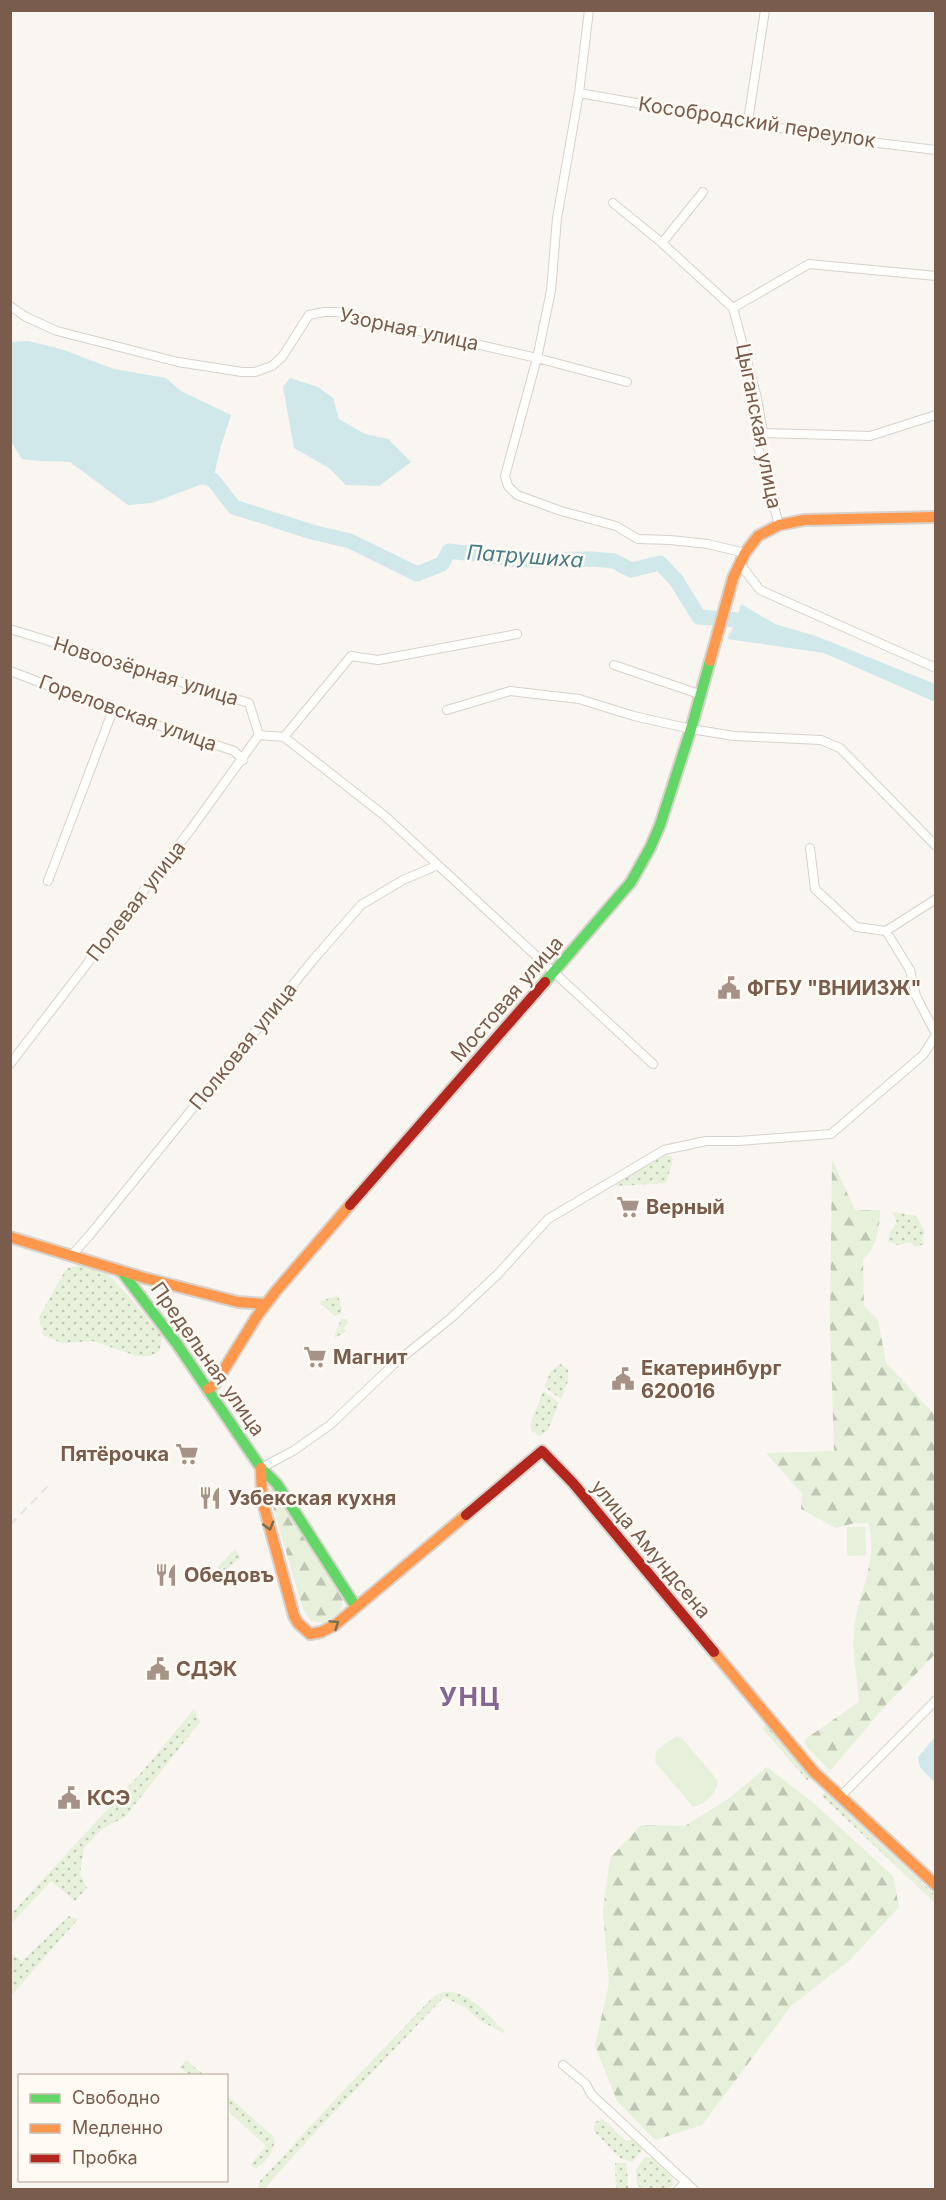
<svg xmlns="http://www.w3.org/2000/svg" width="946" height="2200" font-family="Inter,sans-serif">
	<defs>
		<pattern id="green-dots" width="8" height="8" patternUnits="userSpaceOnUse" patternTransform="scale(1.5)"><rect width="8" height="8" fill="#e7f0db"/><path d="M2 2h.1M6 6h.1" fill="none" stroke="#c0c6b4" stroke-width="1.8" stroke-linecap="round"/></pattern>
		<pattern id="forest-firs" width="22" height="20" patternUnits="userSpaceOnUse" patternTransform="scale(1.5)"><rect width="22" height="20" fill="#e7f0db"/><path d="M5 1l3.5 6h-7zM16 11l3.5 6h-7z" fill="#c0c6b4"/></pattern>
	</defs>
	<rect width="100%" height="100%" fill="#f9f5f0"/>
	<!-- green -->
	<path fill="url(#green-dots)" d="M665,1155l6,1 2,3 -7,24 -50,3v-5z
		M892,1212l24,4 9,16 -3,7 2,5 -9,3 -5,-5 -12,3 -10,-4 2,-9 7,-10z
		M79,1265l26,6 28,30 29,35 -2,14 -9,6h-14l-44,-15 -31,2 -19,-8 -4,-18 27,-48z
		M338,1295l4,15 -2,4 -5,2 -16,-14z
		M341,1319h5l2,4 -5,6 3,2 -11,7v-4z
		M560,1364l8,5v12l-7,18 -17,-12 7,-16z
		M543,1391l16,12 -11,27 -8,6 -8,-5 -2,-6z
		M235,1549l6,8 -20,17 -7,-3z
		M194,1709l6,13 -75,95 -23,12 -18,19 -4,26 7,14 -12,13 -24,-20 -40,43v-10l130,-141z
		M767,1725l44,52 -4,3 -45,-52z
		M825,1792l110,103v8l-111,-105 -2,-3z
		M69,1916l9,3 -67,77v-43l11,8z
		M442,1992c27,-3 44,22 63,39l-2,2 -24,-13 -14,-13 -21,-10 -135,142 -45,50h-6l2,-8 82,-89 90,-94z
		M186,2060l18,15h-15l-9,-8z
		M227,2095l47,42c2,14 -7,24 -19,32l-4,-5 15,-18 -39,-36z
		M603,2119l23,22 7,-2 10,10 -11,13 -12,-4 -26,-27 1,-9z
		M651,2157l21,20 1,8 -5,4h-26l-5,-4 -1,-16 9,-11z
		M615,2163h10l2,3 1,23h-12z"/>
	<!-- forest -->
	<path fill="url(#forest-firs)" d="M832,1160l23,50h25c0,17 -4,39 -17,49l1,47 14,14 8,43 49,52 1,238 -50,52 -56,66 -23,-24 -3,-7 55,-38c-1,-22 -7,-47 -5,-69 2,-37 26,-73 14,-110h-13l-19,5 -35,-19 1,-16 -36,-40 68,-2 -4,-127z
		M273,1486l70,113 -3,13 -16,11 -13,-2 -8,-12 -35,-119z
		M767,1767l43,33 83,76 6,31 -50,54 -57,44 -90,120 -47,15 -38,-39 -22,-55 14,-63 -6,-72 7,-53 31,-33 44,1 43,-27z"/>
	<!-- pitch -->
	<path fill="#e7f0db" d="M847,1527h18l1,28 -19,1z
		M675,1737l7,1 36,43c-2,13 -12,23 -25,26l-38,-45 1,-11z"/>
	<!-- water -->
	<path fill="#d0e8ea" d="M28,341l33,8 53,20 52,9 15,13 50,24 -11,34 -7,31 -61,23 -24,2 -58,-43 -30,-1 -18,-2 -11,-17v-100z
		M290,378l28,9 15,11 6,21 26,15 23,5 23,23 -32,24 -33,-1 -17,-17 -35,-20 -11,-61z
		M741,604l34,20 41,12 119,48v18l-111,-49 -97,-14 10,-19z
		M935,1737v46l-15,-16 -2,-10z"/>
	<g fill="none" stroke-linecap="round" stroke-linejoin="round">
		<!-- river -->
		<path stroke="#d0e8ea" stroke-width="15" d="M195,474l18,6 21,27 78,25 38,9 67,33 25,-10 7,-13 72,9 72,-1 21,2 17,9 29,-7 16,17 23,37 38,3 18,5"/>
		<!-- street casing -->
		<g stroke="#d7d1cb" stroke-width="10">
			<path id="street" d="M589,10l-10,83 -22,125 -6,73 -14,67 -32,118 3,10 9,9 44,16 55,15 22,13 32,1 38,4 37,9
				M579,93l258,45 99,12
				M748,121l17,-111
				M613,203l49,40 71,65 24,90 6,35 -5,14 21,78
				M662,243l41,-51
				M10,306l16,11 31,14 121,31 64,10h13l17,-6 10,-9 27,-42 15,-3h13l200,46 90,24
				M733,308l76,-44 127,12
				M763,433l107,3 66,-21
				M740,564l20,26 176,78
				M10,629l239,74 10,32
				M614,665l85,29
				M10,671l103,39 121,41 9,9
				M447,710l63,-19 69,8 55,17 57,13 43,7 87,4 19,8 96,98
				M259,735l25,2 101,79 268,248
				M284,737l67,-81 27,4 139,-26
				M810,848l5,41 41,38 30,4 50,-32
				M48,881l65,-171
				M886,931l24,39 6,26 20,38
				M10,1064l181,-235 68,-94
				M71,1256l18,-20 224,-276 48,-55 42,-25 35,-15
				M261,1468l32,-17 37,-26 63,-60 58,-47 47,-44 50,-55 116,-69 42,-9h33l92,-7 92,-79 13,-20
				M840,1797l96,-97
				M563,2065l23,19 5,10 103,96
				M678,2190l8,-8"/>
		</g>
		<!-- fast casing -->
		<g stroke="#d9d2cb" stroke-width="14">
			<path id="fast" d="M545,982l86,-100 19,-34 10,-23 31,-96 19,-68
				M122,1272l55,72 84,124 16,16 79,123"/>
		</g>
		<!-- slow casing -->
		<g stroke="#d9d2cb" stroke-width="14">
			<path id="slow" d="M710,661l23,-83 12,-25 13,-17 21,-11 25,-5 132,-3
				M10,1237l131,40 97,25 28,2
				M208,1389l7,-5 42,-68 19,-25 74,-86
				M261,1468l1,31 32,117 4,7 12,11 11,-2 14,-7 131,-110
				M714,1652l100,120 122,113"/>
		</g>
		<!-- jam casing -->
		<g stroke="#d9d2cb" stroke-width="14">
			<path id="jam" d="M350,1205l195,-223
				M466,1515l76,-64 31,32 141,169"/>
		</g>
		<!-- street -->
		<use href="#street" stroke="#fefefd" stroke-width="8"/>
		<!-- fast -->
		<use href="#fast" stroke="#63d668" stroke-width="10"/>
		<!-- slow -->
		<use href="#slow" stroke="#ff974d" stroke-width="10"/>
		<!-- jam -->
		<use href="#jam" stroke="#b3261e" stroke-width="10"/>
		<!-- rail -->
		<path stroke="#e6e3e7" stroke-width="2" stroke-dasharray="9 6" stroke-linecap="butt" d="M10,1525l40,-41"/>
	</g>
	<!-- one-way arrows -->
	<defs><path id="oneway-chevron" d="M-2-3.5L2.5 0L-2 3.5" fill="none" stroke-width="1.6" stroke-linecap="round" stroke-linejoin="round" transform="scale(1.5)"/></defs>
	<g stroke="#776e51">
		<use href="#oneway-chevron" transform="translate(269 1526) rotate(74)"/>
		<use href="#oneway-chevron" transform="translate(335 1624) rotate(-34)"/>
	</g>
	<!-- icons -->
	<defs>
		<g id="civic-bare" transform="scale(1.8)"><path d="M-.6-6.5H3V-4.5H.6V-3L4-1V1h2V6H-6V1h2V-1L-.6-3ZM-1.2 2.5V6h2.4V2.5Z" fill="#a69286" stroke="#fffaf3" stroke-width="2.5" paint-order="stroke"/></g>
		<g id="supermarket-bare" transform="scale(1.8)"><path d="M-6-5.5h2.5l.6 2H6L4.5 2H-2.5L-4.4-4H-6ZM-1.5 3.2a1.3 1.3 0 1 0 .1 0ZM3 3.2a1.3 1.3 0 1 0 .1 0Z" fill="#a69286" stroke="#fffaf3" stroke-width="2.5" paint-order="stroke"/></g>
		<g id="restaurant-bare" transform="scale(1.8)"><path d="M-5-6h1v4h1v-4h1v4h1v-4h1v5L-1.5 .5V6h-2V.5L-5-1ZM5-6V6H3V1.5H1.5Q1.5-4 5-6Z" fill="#a69286" stroke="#fffaf3" stroke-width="2.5" paint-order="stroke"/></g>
	</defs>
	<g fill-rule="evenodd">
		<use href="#civic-bare" x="729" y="988"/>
		<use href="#supermarket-bare" x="628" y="1207"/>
		<use href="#supermarket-bare" x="315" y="1357"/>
		<use href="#civic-bare" x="623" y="1379"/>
		<use href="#supermarket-bare" x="187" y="1454"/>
		<use href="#restaurant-bare" x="210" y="1498"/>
		<use href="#restaurant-bare" x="166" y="1575"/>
		<use href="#civic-bare" x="158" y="1669"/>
		<use href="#civic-bare" x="69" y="1798"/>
	</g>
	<g text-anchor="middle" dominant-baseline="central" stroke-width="5" stroke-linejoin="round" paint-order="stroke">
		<!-- street labels -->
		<g font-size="20" fill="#7a5c4d" stroke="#fffaf3">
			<text transform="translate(757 122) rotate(9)">Кособродский переулок</text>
			<text transform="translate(409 329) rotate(12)">Узорная улица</text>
			<text transform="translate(759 426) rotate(79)">Цыганская улица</text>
			<text transform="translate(146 671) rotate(17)">Новоозёрная улица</text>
			<text transform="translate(128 713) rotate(20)">Гореловская улица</text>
			<text transform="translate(136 901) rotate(-52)">Полевая улица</text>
			<text transform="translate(507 999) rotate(-49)">Мостовая улица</text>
			<text transform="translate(243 1046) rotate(-51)">Полковая улица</text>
			<text transform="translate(208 1359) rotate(55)">Предельная улица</text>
			<text transform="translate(651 1549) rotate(50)">улица Амундсена</text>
		</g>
		<!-- poi labels -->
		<g font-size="20" font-weight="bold" fill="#7a5c4d" stroke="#fffaf3" text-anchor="start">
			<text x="747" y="988">ФГБУ "ВНИИЗЖ"</text>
			<text x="646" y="1207">Верный</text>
			<text x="333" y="1357">Магнит</text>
			<text x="641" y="1368">Екатеринбург<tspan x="641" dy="23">620016</tspan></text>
			<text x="169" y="1454" text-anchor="end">Пятёрочка</text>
			<text x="228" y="1498">Узбекская кухня</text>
			<text x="184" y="1575">Обедовъ</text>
			<text x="176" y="1669">СДЭК</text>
			<text x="87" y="1798">КСЭ</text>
		</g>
		<!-- water labels -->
		<g font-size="21" font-style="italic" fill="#437c86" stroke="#fffaf3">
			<text transform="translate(525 556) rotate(4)">Патрушиха</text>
		</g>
		<!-- district labels -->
		<g font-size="26" font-weight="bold" letter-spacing="1.5" fill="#846695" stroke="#fffaf3">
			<text x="470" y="1696">УНЦ</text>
		</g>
	</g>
	<!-- border -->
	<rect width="946" height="2200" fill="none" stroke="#7a5c4d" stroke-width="24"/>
	<!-- legend -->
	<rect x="18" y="2074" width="210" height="108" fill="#fffaf3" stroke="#cabbb1" stroke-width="1.5"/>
	<rect x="30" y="2094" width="30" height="9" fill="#63d668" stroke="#cabbb1" stroke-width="1.5"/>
	<text x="72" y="2104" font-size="18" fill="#7a5c4d">Свободно</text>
	<rect x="30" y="2124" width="30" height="9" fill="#ff974d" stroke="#cabbb1" stroke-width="1.5"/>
	<text x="72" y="2134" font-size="18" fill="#7a5c4d">Медленно</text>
	<rect x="30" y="2154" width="30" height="9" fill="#b3261e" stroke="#cabbb1" stroke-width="1.5"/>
	<text x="72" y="2164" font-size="18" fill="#7a5c4d">Пробка</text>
</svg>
